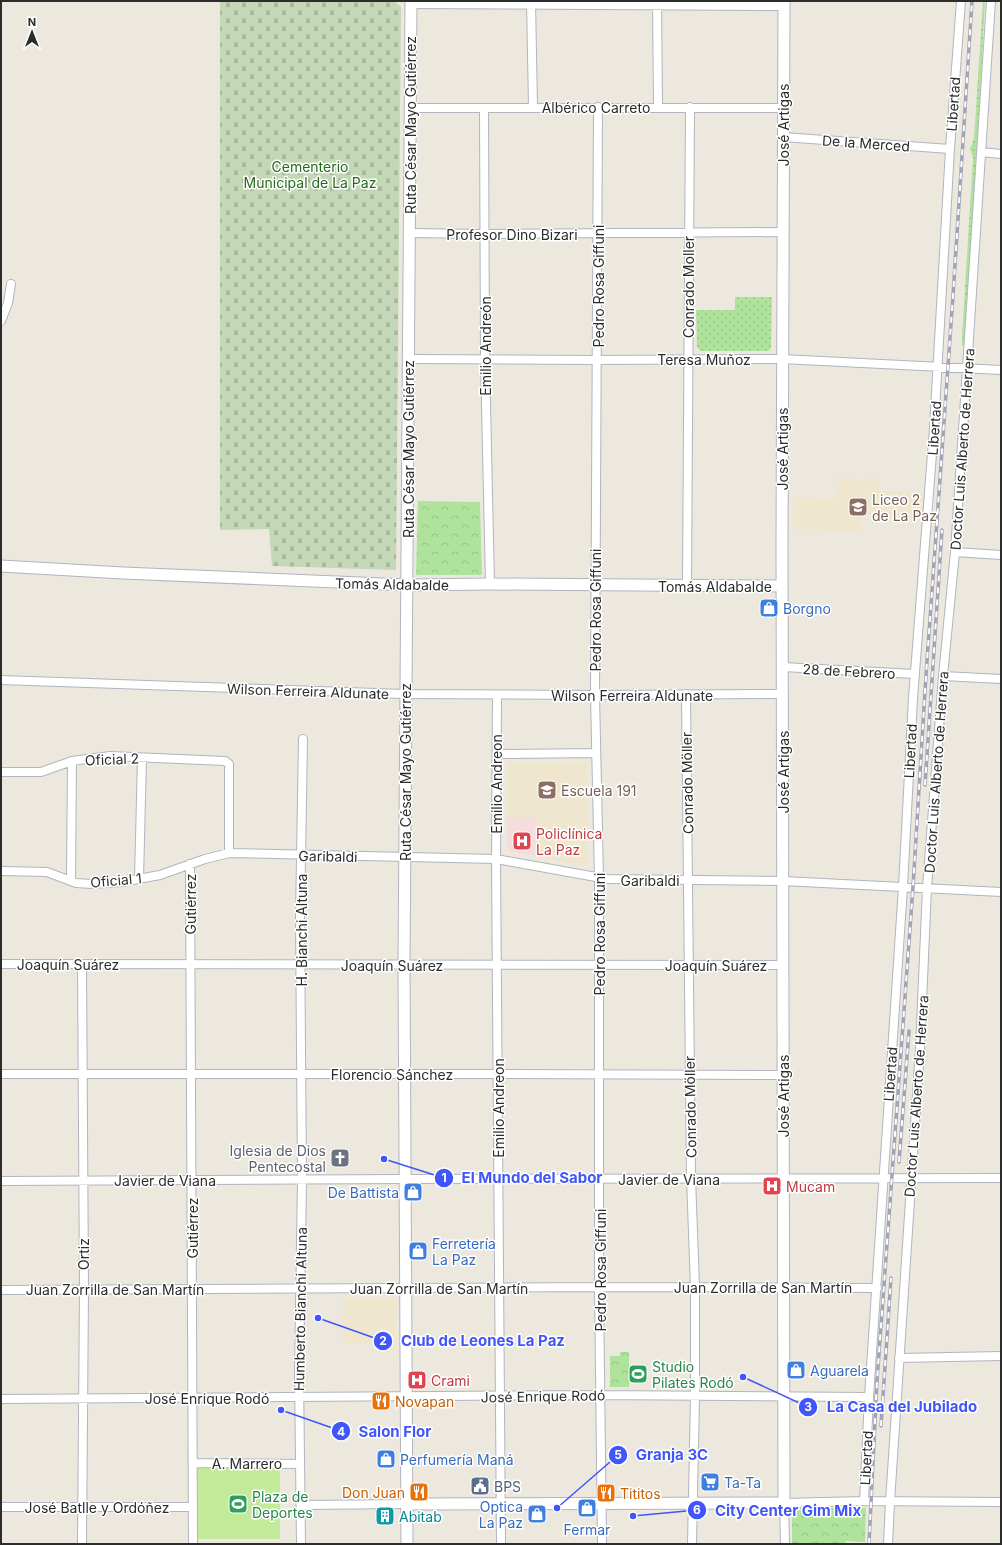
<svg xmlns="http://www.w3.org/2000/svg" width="1002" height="1545" font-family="Inter,sans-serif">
	<defs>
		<pattern id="grass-dots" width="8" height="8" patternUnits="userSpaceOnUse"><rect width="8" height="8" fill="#afe39c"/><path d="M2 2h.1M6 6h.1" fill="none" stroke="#97c387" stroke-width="1.8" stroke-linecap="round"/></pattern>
		<pattern id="forest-crowns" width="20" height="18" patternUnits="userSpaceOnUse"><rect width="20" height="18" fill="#afe39c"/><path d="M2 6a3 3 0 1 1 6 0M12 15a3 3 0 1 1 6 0" fill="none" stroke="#97c387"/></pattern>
		<pattern id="cemetery-stones" width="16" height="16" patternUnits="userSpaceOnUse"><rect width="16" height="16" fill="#c4d7b6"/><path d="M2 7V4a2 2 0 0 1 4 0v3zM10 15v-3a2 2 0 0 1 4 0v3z" fill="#a9b99d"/></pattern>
	</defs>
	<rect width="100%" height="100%" fill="#ede8de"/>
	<!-- education -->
	<path fill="#efe6ce" d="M865,478l15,1 -1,12 46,3 -2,24 -60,-4 -2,19 -68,-5v-31l44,2 2,-20 25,2z
		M508,762h79l1,105 -50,-11 -1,-38 -30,-1z
		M343,1298l53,1 -1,45 -52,-1z"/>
	<!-- medical -->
	<path fill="#f4dddc" d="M507,817l31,1v38l-27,-4 -4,-5z"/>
	<!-- grass -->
	<path fill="url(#grass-dots)" d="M983,1h2l-18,345 -2,2 -3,-3v-8l11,-179 -3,-9 4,-11z
		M735,297h37l-1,51 -3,3h-67l-4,-4 -1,-37h39z"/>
	<!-- forest -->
	<path fill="url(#forest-crowns)" d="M418,501l62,1 2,73h-66z
		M620,1352h9v35h-19v-31h10z
		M792,1508h74l-1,34 -19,-1v3h-54z"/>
	<!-- cemetery -->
	<path fill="url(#cemetery-stones)" d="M220,1h174l7,6 -5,563 -124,-4 -3,-37 -49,1z"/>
	<!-- pitch -->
	<path fill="#c2ea98" d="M196,1468h84v71h-84z"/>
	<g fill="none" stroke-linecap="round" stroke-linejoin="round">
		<!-- street casing -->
		<g stroke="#b2b4bf" stroke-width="10">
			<path id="street" d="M531,1l2,106
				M657,1l1,106
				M411,4l373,2
				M598,107l-3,588 4,184v408l3,257
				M410,108h373
				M484,108l1,252 5,224
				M783,137l167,12
				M981,152l20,2
				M409,233l76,1 297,-2
				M1,321l7,-18 3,-19
				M408,359l189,1 185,-1 219,11
				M955,552l46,3
				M687,586l3,-479
				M783,667l132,7
				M943,676l58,3
				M1,680l404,14 190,1 188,-1
				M686,694l5,484 4,109v109l-3,148
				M497,695l-1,164 5,685
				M497,754l99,-1
				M1,772h40l31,-11 38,-5 115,5 4,3v89
				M190,864l3,680
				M1,871l46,1 29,11 16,1 30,-2 38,-7 45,-16 24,-6 267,6 111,20 176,2 218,11
				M139,879l3,-121
				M71,881l1,-120
				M1,964l782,1
				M1,1074h497l285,1
				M1,1181l403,-2 597,-1
				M1,1290l598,-3 278,1
				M899,1358l102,-2
				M1,1399l599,-4 269,2
				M193,1463l107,1
				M864,1501l5,-104 34,-510 10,-189 21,-270 16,-279 11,-148
				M301,1505l105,-1
				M1,1507h192
				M82,1544l2,-255 -2,-325
				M301,1544l-2,-171 3,-193 -2,-263 3,-178
				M785,1544l-1,-41 80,-2 137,1
				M888,1544l2,-42 30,-453 7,-161 16,-212 12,-124 36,-551"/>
		</g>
		<!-- secondary casing -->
		<g stroke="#b2b4bf" stroke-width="13">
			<path id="secondary" d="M1,566l122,7 284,12 83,-1 292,2
				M406,1504l378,-1 -2,-957 2,-545
				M407,1544l-3,-580 7,-963"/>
		</g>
		<!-- street -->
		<use href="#street" stroke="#fff" stroke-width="8"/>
		<!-- secondary -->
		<use href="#secondary" stroke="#fff" stroke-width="11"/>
		<!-- rail casing -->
		<g stroke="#a1a3b6" stroke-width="3.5">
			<path id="rail" d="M925,785l17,-255
				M899,1162l10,-131
				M881,1426l10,-148
				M869,1544l8,-163 36,-494 13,-212 27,-379 19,-295"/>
		</g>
		<!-- rail -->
		<use href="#rail" stroke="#fff" stroke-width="2" stroke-dasharray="6" stroke-linecap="butt"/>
	</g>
	<!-- icons -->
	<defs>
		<g id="school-square" transform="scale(1)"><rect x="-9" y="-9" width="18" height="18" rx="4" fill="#8d6e63" stroke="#fff"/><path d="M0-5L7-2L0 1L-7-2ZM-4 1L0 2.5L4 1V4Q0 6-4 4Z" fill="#fff"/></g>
		<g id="shop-square" transform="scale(1)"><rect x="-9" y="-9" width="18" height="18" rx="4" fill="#3f7fe0" stroke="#fff"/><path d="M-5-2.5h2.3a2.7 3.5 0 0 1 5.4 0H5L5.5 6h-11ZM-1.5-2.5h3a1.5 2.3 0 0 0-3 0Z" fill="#fff"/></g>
		<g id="hospital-square" transform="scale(1)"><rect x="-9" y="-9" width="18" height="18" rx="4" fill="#e0444e" stroke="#fff"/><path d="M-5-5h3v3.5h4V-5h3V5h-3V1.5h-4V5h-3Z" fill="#fff"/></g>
		<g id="church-square" transform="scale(1)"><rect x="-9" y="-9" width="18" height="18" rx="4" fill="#6b7280" stroke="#fff"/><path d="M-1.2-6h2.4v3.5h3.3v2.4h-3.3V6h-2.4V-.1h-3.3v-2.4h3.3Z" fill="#fff"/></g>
		<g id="stadium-square" transform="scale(1)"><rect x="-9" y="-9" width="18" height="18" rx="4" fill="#2e9e5b" stroke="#fff"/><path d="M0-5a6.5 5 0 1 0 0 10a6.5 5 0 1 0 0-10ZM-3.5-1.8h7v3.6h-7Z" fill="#fff"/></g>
		<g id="restaurant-square" transform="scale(1)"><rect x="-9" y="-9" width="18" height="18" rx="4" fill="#e8710a" stroke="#fff"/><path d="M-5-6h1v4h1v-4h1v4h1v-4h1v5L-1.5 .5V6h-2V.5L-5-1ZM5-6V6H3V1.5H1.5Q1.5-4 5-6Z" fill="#fff"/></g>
		<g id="supermarket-square" transform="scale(1)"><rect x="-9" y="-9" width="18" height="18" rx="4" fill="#3f7fe0" stroke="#fff"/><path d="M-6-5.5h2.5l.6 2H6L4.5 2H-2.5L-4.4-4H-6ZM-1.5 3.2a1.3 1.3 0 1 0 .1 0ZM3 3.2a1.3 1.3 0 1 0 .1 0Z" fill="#fff"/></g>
		<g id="civic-square" transform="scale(1)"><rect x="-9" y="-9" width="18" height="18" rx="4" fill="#5c6f8a" stroke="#fff"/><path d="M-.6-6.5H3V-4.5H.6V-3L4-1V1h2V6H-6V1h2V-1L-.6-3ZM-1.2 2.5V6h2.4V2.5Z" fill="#fff"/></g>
		<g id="building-square" transform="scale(1)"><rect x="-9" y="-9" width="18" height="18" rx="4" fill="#0f9aa8" stroke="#fff"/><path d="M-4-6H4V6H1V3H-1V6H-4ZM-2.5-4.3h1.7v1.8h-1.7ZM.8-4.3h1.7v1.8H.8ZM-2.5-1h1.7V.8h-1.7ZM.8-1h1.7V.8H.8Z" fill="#fff"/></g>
	</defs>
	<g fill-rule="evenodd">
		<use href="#school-square" x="858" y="507"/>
		<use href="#shop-square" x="769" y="608"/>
		<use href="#school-square" x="547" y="790"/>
		<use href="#hospital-square" x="522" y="841"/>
		<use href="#church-square" x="340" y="1158"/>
		<use href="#hospital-square" x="772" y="1186"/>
		<use href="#shop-square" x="413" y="1192"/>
		<use href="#shop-square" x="418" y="1251"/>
		<use href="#shop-square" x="796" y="1370"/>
		<use href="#stadium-square" x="638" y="1374"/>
		<use href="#hospital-square" x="417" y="1380"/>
		<use href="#restaurant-square" x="381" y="1401"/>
		<use href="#shop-square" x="386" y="1459"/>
		<use href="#supermarket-square" x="710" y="1482"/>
		<use href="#civic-square" x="480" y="1486"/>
		<use href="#restaurant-square" x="419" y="1492"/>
		<use href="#restaurant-square" x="606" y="1493"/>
		<use href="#stadium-square" x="238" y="1504"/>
		<use href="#shop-square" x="587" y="1508"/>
		<use href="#shop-square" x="537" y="1514"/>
		<use href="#building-square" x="385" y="1516"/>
	</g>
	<g text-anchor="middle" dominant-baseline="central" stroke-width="3" stroke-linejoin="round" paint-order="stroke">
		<!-- street labels -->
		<g font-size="14" fill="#2c2c2c" stroke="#fff">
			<text transform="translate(953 104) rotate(-86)">Libertad</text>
			<text x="596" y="107">Albérico Carreto</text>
			<text transform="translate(410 125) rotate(-90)">Ruta César Mayo Gutiérrez</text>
			<text transform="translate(783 125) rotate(-90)">José Artigas</text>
			<text transform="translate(866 143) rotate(4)">De la Merced</text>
			<text x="512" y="234">Profesor Dino Bizari</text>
			<text transform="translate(598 286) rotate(-90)">Pedro Rosa Giffuni</text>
			<text transform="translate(688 287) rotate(-90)">Conrado Moller</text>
			<text transform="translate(485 346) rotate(-90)">Emilio Andreón</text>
			<text x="704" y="359">Teresa Muñoz</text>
			<text transform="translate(934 428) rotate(-86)">Libertad</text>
			<text transform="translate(408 449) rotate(-90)">Ruta César Mayo Gutiérrez</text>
			<text transform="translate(782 449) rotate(-90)">José Artigas</text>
			<text transform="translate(962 449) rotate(-86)">Doctor Luis Alberto de Herrera</text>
			<text transform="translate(392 584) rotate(1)">Tomás Aldabalde</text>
			<text x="715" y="586">Tomás Aldabalde</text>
			<text transform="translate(595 610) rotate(-90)">Pedro Rosa Giffuni</text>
			<text transform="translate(849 671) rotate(3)">28 de Febrero</text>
			<text transform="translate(308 691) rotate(2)">Wilson Ferreira Aldunate</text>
			<text x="632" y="695">Wilson Ferreira Aldunate</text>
			<text transform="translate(910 751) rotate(-87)">Libertad</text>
			<text transform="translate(112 759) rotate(-2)">Oficial 2</text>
			<text transform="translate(405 772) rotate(-90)">Ruta César Mayo Gutiérrez</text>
			<text transform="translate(783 772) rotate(-90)">José Artigas</text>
			<text transform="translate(936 772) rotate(-86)">Doctor Luis Alberto de Herrera</text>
			<text transform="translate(687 783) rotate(-91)">Conrado Möller</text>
			<text transform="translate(496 784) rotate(-90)">Emilio Andreon</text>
			<text transform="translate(328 856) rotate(1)">Garibaldi</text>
			<text transform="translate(116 880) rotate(-5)">Oficial 1</text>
			<text x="650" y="880">Garibaldi</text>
			<text transform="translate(190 904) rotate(-90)">Gutiérrez</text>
			<text transform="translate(301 930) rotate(-90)">H. Bianchi Altuna</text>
			<text transform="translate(599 934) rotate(-90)">Pedro Rosa Giffuni</text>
			<text x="68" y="964">Joaquín Suárez</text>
			<text x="392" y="965">Joaquín Suárez</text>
			<text x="716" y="965">Joaquín Suárez</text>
			<text x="392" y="1074">Florencio Sánchez</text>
			<text transform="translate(890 1074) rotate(-86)">Libertad</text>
			<text transform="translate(783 1096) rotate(-90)">José Artigas</text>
			<text transform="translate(916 1096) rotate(-86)">Doctor Luis Alberto de Herrera</text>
			<text transform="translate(690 1107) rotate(-91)">Conrado Möller</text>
			<text transform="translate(498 1108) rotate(-90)">Emilio Andreon</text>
			<text x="669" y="1179">Javier de Viana</text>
			<text x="165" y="1180">Javier de Viana</text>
			<text transform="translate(192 1228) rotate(-90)">Gutiérrez</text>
			<text transform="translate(83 1254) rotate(-90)">Ortiz</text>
			<text transform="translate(600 1270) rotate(-90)">Pedro Rosa Giffuni</text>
			<text x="763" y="1287">Juan Zorrilla de San Martín</text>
			<text x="439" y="1288">Juan Zorrilla de San Martín</text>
			<text x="115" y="1289">Juan Zorrilla de San Martín</text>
			<text transform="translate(300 1309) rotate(-89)">Humberto Bianchi Altuna</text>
			<text transform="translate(543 1396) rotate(-1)">José Enrique Rodó</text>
			<text x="207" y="1398">José Enrique Rodó</text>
			<text transform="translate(866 1458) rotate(-87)">Libertad</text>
			<text x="247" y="1463">A. Marrero</text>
			<text x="97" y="1507">José Batlle y Ordóñez</text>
		</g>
		<!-- park labels -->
		<g font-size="14" fill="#266a1b" stroke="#fff">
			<text x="310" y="166">Cementerio<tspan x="310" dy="16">Municipal de La Paz</tspan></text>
		</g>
		<!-- education labels -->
		<g font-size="14" fill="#785e54" stroke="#fff" text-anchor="start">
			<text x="872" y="499">Liceo 2<tspan x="872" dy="16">de La Paz</tspan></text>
			<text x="561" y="790">Escuela 191</text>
		</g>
		<!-- shop labels -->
		<g font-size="14" fill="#366cbe" stroke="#fff" text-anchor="start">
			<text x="783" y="608">Borgno</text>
			<text x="399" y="1192" text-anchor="end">De Battista</text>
			<text x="432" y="1243">Ferretería<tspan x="432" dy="16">La Paz</tspan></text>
			<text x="810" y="1370">Aguarela</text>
			<text x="400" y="1459">Perfumería Maná</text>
			<text x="724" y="1482">Ta-Ta</text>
			<text x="523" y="1506" text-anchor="end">Optica<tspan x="523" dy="16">La Paz</tspan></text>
			<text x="587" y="1529" text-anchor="middle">Fermar</text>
		</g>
		<!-- health labels -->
		<g font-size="14" fill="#be3a42" stroke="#fff" text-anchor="start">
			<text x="536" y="833">Policlínica<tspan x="536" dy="16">La Paz</tspan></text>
			<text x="786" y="1186">Mucam</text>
			<text x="431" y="1380">Crami</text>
		</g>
		<!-- worship labels -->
		<g font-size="14" fill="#5b616d" stroke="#fff" text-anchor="end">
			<text x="326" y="1150">Iglesia de Dios<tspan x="326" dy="16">Pentecostal</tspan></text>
		</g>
		<!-- leisure labels -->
		<g font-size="14" fill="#27864d" stroke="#fff" text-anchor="start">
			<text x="652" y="1366">Studio<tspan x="652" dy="16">Pilates Rodó</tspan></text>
			<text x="252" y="1496">Plaza de<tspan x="252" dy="16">Deportes</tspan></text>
		</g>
		<!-- food labels -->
		<g font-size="14" fill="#c56008" stroke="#fff" text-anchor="start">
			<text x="395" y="1401">Novapan</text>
			<text x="405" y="1492" text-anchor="end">Don Juan</text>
			<text x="620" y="1493">Tititos</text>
		</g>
		<!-- service labels -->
		<g font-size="14" fill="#4e5e75" stroke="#fff" text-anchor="start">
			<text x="494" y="1486">BPS</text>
		</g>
		<!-- culture labels -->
		<g font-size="14" fill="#0d838f" stroke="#fff" text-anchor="start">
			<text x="399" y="1516">Abitab</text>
		</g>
	</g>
	<!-- callouts -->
	<path fill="none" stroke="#4056f9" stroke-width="1.5" d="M384 1159L444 1178M318 1318L383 1341M743 1377L808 1407M281 1410L341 1431M557 1508L618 1455M633 1516L697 1510"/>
	<g fill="#4056f9" stroke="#fff" stroke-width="1.5">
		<circle cx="384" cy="1159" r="4"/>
		<circle cx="318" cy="1318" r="4"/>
		<circle cx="743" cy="1377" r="4"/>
		<circle cx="281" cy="1410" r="4"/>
		<circle cx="557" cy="1508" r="4"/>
		<circle cx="633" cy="1516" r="4"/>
		<circle cx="444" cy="1178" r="10"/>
		<circle cx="383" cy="1341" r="10"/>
		<circle cx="808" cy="1407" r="10"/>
		<circle cx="341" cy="1431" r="10"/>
		<circle cx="618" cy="1455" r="10"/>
		<circle cx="697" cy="1510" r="10"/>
	</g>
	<g font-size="12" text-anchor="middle" font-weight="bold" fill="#fff">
		<text x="444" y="1182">1</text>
		<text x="383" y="1345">2</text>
		<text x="808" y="1411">3</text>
		<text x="341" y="1436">4</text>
		<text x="618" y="1459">5</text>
		<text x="697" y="1514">6</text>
	</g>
	<g font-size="15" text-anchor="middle" font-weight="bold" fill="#4056f9" stroke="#fff" stroke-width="3" stroke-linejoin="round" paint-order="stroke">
		<text x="532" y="1183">El Mundo del Sabor</text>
		<text x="483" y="1346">Club de Leones La Paz</text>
		<text x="902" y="1412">La Casa del Jubilado</text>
		<text x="395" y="1437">Salon Flor</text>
		<text x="672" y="1460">Granja 3C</text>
		<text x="788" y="1516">City Center Gim Mix</text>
	</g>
	<!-- border -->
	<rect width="1002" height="1545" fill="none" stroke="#2c2c2c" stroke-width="4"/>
	<!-- north arrow -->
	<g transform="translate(32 32)" stroke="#ffffff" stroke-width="3" paint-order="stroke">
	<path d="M0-3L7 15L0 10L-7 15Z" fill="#2c2c2c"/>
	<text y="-6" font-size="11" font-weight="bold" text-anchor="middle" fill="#2c2c2c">N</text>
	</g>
</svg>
